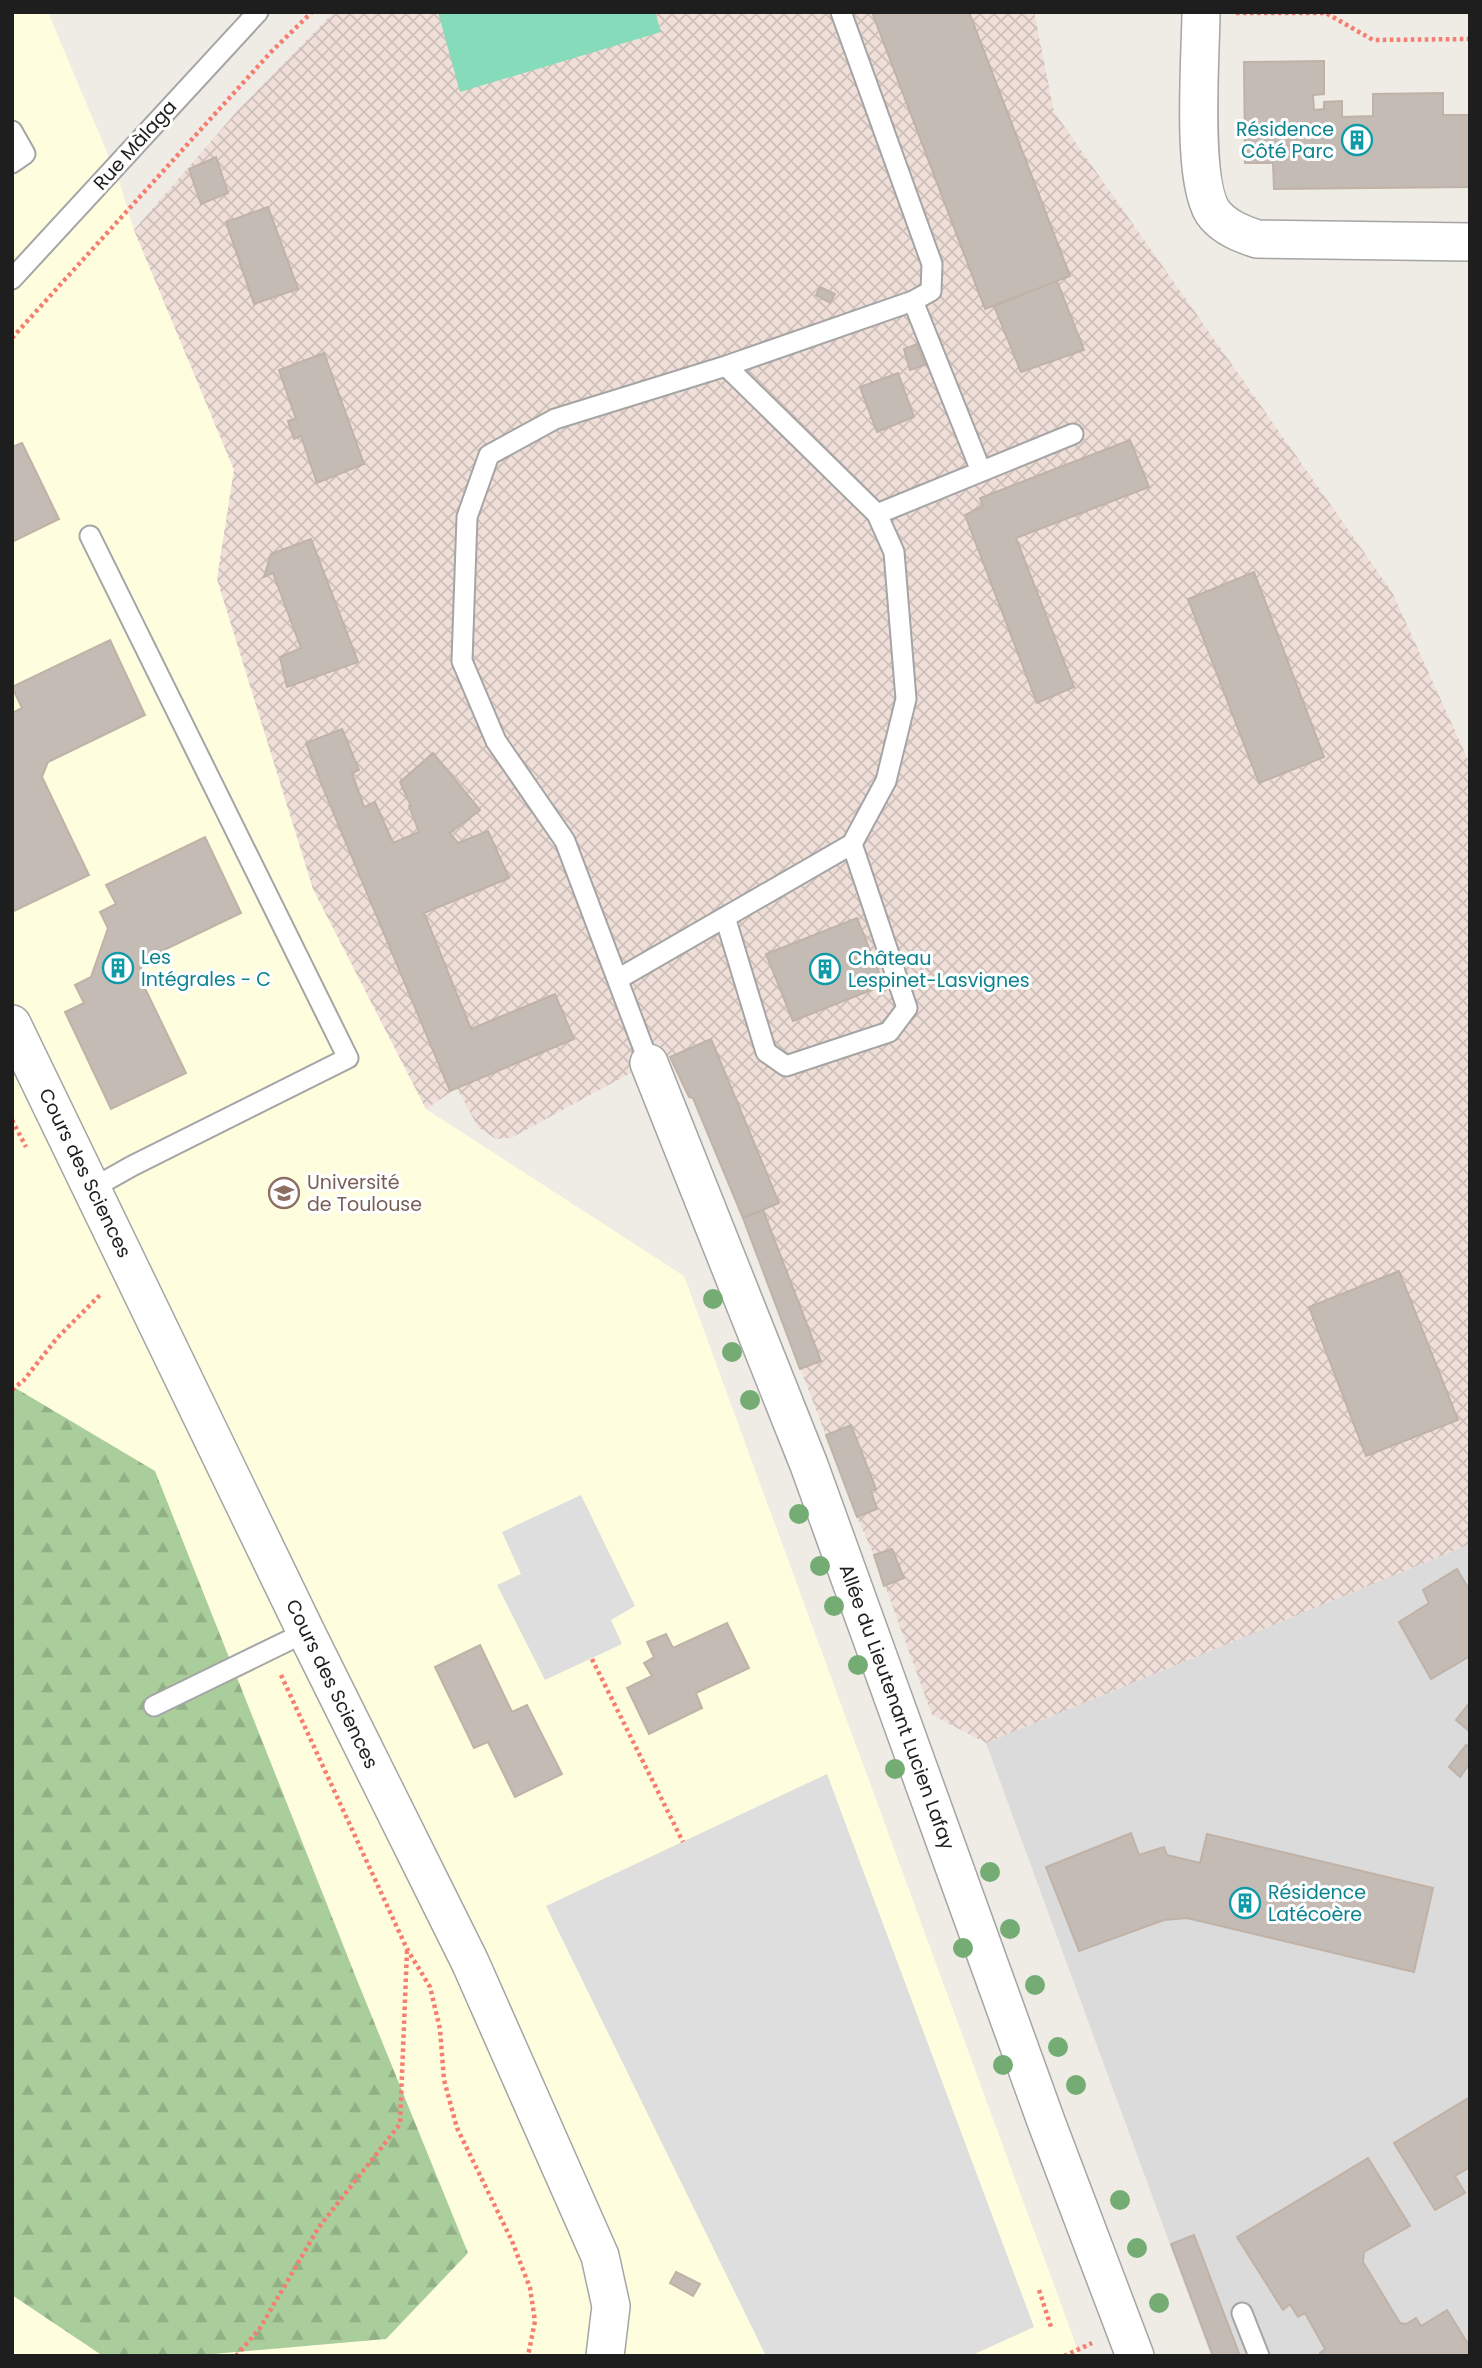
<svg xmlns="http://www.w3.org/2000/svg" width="1482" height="2368" font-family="Poppins,sans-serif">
	<defs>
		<pattern id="military-cross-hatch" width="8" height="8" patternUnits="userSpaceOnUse" patternTransform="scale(1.75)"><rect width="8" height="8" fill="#f0dfd8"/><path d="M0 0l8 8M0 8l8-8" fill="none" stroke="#cdbfb9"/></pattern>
		<pattern id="forest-firs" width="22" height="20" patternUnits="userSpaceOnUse" patternTransform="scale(1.75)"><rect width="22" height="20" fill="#a9cd9b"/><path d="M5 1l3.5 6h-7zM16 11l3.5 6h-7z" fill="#91b085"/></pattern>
	</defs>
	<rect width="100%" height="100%" fill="#efebe5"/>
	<!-- residential -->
	<path fill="#dcdbdb" d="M1470,1544v812h-259l-225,-613z"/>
	<!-- education -->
	<path fill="#fefedf" d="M12,12h36l71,169 15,49 100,240 -17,109 96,310 113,220 258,167 396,1080h-1068z"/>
	<!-- military -->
	<path fill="url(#military-cross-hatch)" d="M334,12h700l20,100 338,480 78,172v780l-484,199 -54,-28 -58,-160 -17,-38 -114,-299 -50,-120 -23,-41 -21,6 -138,75 -15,1 -18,-12 -21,-39 -31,21 -113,-220 -96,-310 17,-109 -100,-240 105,-121z"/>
	<!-- forest -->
	<path fill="url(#forest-firs)" d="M12,1386l143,85 202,509 111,273 -82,86 -196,17h-87l-91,-61z"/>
	<!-- pitch -->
	<path fill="#85dbba" d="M438,12h217l6,20 -201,60z"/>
	<!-- parking -->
	<path fill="#dedede" d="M581,1495l54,111 -24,14 11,24 -77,36 -48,-95 24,-11 -19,-42z
		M827,1774l207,553 -64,29h-204l-220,-450z"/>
	<!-- building -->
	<path fill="#c3bbb4" stroke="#c0b2a7" stroke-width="2" d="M872,12h97l101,264 -85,33z
		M1324,61v33l-11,1 1,15 10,-1v-7l18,-1v16l31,-1v-22l70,-1v22h27v72l-196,2 -1,-26h-28l-1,-101z
		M216,157l12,36 -27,11 -12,-35z
		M268,207l30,82 -44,15 -28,-82z
		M1057,281l27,69 -63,22 -27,-66z
		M820,287l15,7 -5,9 -14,-8z
		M917,344l8,21 -15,5 -6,-21z
		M324,353l40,111 -47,19 -16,-47 -7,3 -6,-18 8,-2 -17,-49z
		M898,373l16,44 -37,15 -17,-45z
		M1130,440l19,47 -133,51 58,149 -37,16 -72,-188 18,-9 -3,-8z
		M22,443l37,76 -47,23v-95z
		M311,539l47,123 -71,25 -7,-30 21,-9 -28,-75 -9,4 7,-23z
		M1254,572l70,185 -65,26 -71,-184z
		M110,640l35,75 -97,47 -6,15 47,98 -75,36 -2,-4v-194l10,-5 -10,-21z
		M342,729l17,41 -7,3 12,34 11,-5 18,41 26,-11 -10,-26h2l-11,-24 33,-29 47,57 -30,23 8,10 30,-12 21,47 -85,35 47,116 84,-35 19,45 -124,52 -127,-303 -17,-45z
		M205,837l36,76 -98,47 -4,16 47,97 -75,36 -46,-97 19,-9 -9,-18 16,-8 17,-49 -8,-16 16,-8 -10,-19z
		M857,918l27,67 -91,36 -27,-67z
		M711,1039l68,164 -36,15 -50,-120 -4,-1 -19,-40z
		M763,1210l58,151 -21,8 -57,-151z
		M1399,1271l59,149 -92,36 -57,-149z
		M851,1425l25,64 -5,2 6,18 -20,8 -31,-82z
		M892,1549l12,29 -20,8 -10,-31z
		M1457,1569l13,22v65l-39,23 -32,-57 30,-19 -6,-13z
		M727,1623l22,45 -53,25 6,15 -53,26 -22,-46 25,-12 -8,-13 10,-6 -7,-15 19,-8 7,14z
		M480,1645l32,67 15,-7 35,69 -47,23 -27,-55 -14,6 -39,-81z
		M1470,1702v28l-1,1 -13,-11z
		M1466,1745l4,2v16l-10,14 -11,-10z
		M1131,1833l8,22 25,-8 3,8 33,8 7,-29 226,54 -19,84 -227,-54 -23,2 -85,31 -33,-84z
		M1470,2097v70l-15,9 10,17 -30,17 -41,-67z
		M1368,2158l42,68 -46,26 -1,10 37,61 6,1 10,-6 5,8 26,-16 23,37v9h-149l-1,-3 5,-4 -20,-36 -7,4 -8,-13 -7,6 -46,-73z
		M1194,2235l46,121h-27l-42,-112z
		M676,2272l24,12 -7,12 -23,-13z"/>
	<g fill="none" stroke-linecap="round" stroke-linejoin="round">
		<!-- lane casing -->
		<g stroke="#a5a5a5" stroke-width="23">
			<path id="lane" d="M12,131l13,23 -13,9
				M12,279l246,-267
				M913,301l68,170
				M877,514l196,-80
				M90,536l258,522 -216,108 -39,22
				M725,917l41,135 20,14 103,-34 18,-24 -55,-164
				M618,979l234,-135 34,-63 20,-82 -12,-147 -17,-38 -151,-148
				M649,1063l-84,-222 -69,-100 -34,-80 5,-144 22,-62 66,-36 171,-53 187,-65 18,-10 1,-27 -91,-252
				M154,1706l152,-74
				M1242,2313l17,43"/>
		</g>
		<!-- street casing -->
		<g stroke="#a5a5a5" stroke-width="40">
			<path id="street" d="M1201,12c0,41 -11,175 14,203 11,13 27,19 42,24l213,3
				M12,1024l294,608 164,330 130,294 11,50 -6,50
				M649,1063l160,402 238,659 88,232"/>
		</g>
		<!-- path -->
		<path stroke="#f57e70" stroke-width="4.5" stroke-dasharray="3.5 3.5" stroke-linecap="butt" d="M1236,13h90l47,27 97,-1
			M12,338l259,-286 41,-40
			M12,1120l14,27
			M12,1390l12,-10 33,-42 43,-43
			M592,1659l91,183
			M281,1675l126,274 23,38 10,42 4,51 13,48 55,113 18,47 5,33 -7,35
			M1039,2290l13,40
			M236,2356l24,-28 59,-101 81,-103 7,-174
			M1064,2356l28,-13"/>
		<!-- lane -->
		<use href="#lane" stroke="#fff" stroke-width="19"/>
		<!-- street -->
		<use href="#street" stroke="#fff" stroke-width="37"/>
	</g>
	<!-- trees -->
	<g fill="#74ac74">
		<circle cx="713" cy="1299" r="10"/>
		<circle cx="732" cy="1352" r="10"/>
		<circle cx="750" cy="1400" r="10"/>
		<circle cx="799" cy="1514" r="10"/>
		<circle cx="820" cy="1566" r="10"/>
		<circle cx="834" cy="1606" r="10"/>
		<circle cx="858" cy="1665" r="10"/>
		<circle cx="895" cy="1769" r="10"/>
		<circle cx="990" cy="1872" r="10"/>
		<circle cx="1010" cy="1929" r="10"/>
		<circle cx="963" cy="1948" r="10"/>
		<circle cx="1035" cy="1985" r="10"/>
		<circle cx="1058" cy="2047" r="10"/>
		<circle cx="1003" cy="2065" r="10"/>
		<circle cx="1076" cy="2085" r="10"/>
		<circle cx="1120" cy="2200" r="10"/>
		<circle cx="1137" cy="2248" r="10"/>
		<circle cx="1159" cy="2303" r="10"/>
	</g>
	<!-- icons -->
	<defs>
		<g id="building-ring" transform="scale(1.575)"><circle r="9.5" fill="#fff" stroke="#0f9aa8" stroke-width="1.5"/><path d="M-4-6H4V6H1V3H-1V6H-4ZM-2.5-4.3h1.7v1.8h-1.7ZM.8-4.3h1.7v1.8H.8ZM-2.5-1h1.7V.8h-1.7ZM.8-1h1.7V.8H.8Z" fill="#0f9aa8"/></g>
		<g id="university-ring" transform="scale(1.575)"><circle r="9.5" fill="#fff" stroke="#8d6e63" stroke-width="1.5"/><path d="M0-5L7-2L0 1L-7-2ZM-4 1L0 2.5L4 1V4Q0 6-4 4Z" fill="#8d6e63"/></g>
	</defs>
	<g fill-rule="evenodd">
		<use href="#building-ring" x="1357" y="140"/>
		<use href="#building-ring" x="118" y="968"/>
		<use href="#building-ring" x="825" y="969"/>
		<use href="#university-ring" x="284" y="1193"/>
		<use href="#building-ring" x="1245" y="1903"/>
	</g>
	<g text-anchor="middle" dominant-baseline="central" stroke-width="6" stroke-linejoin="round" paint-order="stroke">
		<!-- culture labels -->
		<g font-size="19" fill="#0d838f" stroke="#fff" text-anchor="start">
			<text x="1334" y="129" text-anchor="end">Résidence<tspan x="1334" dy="22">Côté Parc</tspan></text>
			<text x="141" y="957">Les<tspan x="141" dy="22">Intégrales - C</tspan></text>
			<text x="848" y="958">Château<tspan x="848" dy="22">Lespinet-Lasvignes</tspan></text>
			<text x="1268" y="1892">Résidence<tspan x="1268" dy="22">Latécoère</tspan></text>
		</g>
		<!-- street labels -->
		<g font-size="19" fill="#1e1e1e" stroke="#fff">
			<text transform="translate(135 145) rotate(-48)">Rue Màlaga</text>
			<text transform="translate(85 1173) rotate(64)">Cours des Sciences</text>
			<text transform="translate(332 1684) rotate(64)">Cours des Sciences</text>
			<text transform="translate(897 1707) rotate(70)">Allée du Lieutenant Lucien Lafay</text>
		</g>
		<!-- education labels -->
		<g font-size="19" fill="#785e54" stroke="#fff" text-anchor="start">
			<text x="307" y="1182">Université<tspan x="307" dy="22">de Toulouse</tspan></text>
		</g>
	</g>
	<!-- border -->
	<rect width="1482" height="2368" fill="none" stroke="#1e1e1e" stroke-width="28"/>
</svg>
